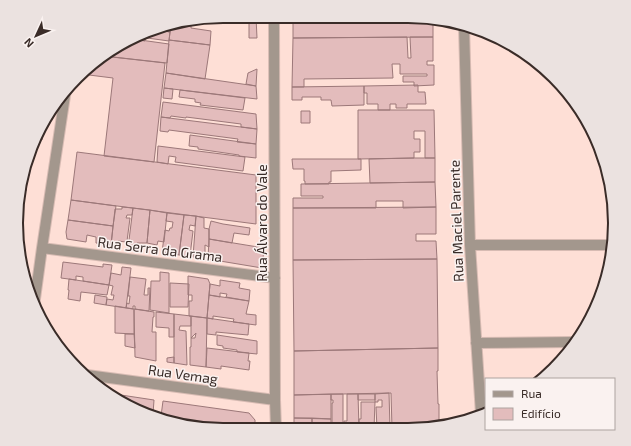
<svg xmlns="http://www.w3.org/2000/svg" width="631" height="446" font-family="'Exo 2',sans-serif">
	<rect width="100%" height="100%" fill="#fedfd6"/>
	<!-- building -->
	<path fill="#e3bcbc" stroke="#9c7879" d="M242,16l14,1 1,21h-8v-18h-4v-3z
		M293,17l140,3v17l-140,1z
		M186,21h5v7l20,3 -1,14 -41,-5 2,-15 9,2 1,-5z
		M169,23h2l-1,9 -10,-2v-3z
		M158,30l12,2 -1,9 -22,-3v-5l3,-1 8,1z
		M146,34l-1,7 -12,-2z
		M407,37l1,21h3l-1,-21h23v24h-6v4h7v20l-20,1v-4h-11v-6h24v-2h-27v-10h-8l1,14 -89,1v8h-12l1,-49z
		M133,39l36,5 -2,19 -63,-7v-2l4,-3z
		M169,40l41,5 -5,34 -39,-6z
		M103,56l62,7 -11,99 -50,-6 9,-78 -24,-3 1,-8z
		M257,69l-1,17 -10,-2 2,-11z
		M166,73l90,13 1,13 -93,-11z
		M418,85v7h7l1,12h-19v4h-11v-4h-6v6h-12v-6h-11v-11h-3v-7z
		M364,86v19l-32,1 -1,-6h-10v-3h-19v3h-10v-13z
		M164,88l9,1 -1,10 -9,-1z
		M180,90l65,8 -2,12 -43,-5 1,-2 -6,-1v-3l-16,-2z
		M163,102l93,12 1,15 -16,-2v-3l-55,-7v1l-15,-2 -1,2 -9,-1z
		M358,110h76l1,48h-10v-27h-11v8h6v13h-6v6l-56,1z
		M301,111h9v12h-9z
		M161,117l96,12 -1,15 -19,-2 1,-3 -69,-9 -1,2 -8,-1z
		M44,124l-2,16 -7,-1z
		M190,135l66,9v14l-17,-2v-1l-41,-6v-2l-9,-1z
		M32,143l-6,48 -7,-1 13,-46z
		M158,146l87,11 -2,14 -68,-9 1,-5 -7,-1 -1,8 -11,-2z
		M77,152l179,23v49l-185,-24z
		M414,158h21v24l-65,1 -1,-24z
		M292,159h69v11l-30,1v11h-2v2h-24v-3h-1v-12h-11z
		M435,182l1,25 -33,1v-7h-27v7h-83v-10h30v-2h-22v-12z
		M18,194h7l-6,42 -1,-40z
		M71,200l45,6 -3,20 -45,-6z
		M122,207l11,1 -1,7h-5l-1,3h4l-3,23 -1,1 -8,-1 -1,5 -6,-1 4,-36h7z
		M436,207v27h-20v7h20l1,18 -144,1v-52z
		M133,208l17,2 -3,33h-10l-1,6 -8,-1z
		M150,210l17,3 -3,29 -6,-1 -1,4 -10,-2z
		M167,213l17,2 -5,40 -17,-3 3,-22 4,1 1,-3h2l1,-6 -7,-1z
		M184,215l12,1 -1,10 -5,-1 -1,5 4,1 -3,25 -11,-1z
		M196,216l8,2v10l5,1v18l-4,-2v13l-12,-1z
		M68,220l45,6 -2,19 -15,-2v-6l-9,-2 -1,7 -19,-3 -1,-7z
		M211,221l12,3 27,4 -1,7 -15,-2 -2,10 -23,-4v-10z
		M209,239l55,9 -2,20 -54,-9z
		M437,259l1,89 -144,3 -1,-91z
		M63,262l40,5v-3l9,1 -3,20 -26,-4v-4l-7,-1v4l-15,-2z
		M122,267l9,1 -5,40 -20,-3 1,-6 6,1 1,-5h-3l2,-9 -4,-1 2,-12 10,2z
		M160,272l9,1v40l-19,-3 1,-29h9z
		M188,276l20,3 2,5 -3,34 -18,-2v-15h3v-6h-4z
		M130,277l16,2 -2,16h4v-7h2l-1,23 -14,-2v-3h-2v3l-7,-1 1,-5 2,1 1,-8h-2z
		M69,279l40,6 -2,10 -26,-3 -1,9 -12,-2 1,-9h-1z
		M220,280l20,3 -1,5 11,2 -1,11 -23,-4 1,-3 -7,-1v4l-11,-2 1,-11 10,2z
		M170,283l19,1 -1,23h-18z
		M95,295l12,2 -1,8 -12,-2z
		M209,295l40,6 -3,13 10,1v10l-23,-3 1,-3 -21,-3v3l-6,-1z
		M115,306l19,3v25l-19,-1z
		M134,309l20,3v5h-1l-1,15h4v29l-21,-4z
		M156,312l18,2v23h-5v-9l-13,-1z
		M174,314l17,2v10h-11l-1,4 7,1 1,34 -13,-2z
		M191,316l16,2 -1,49 -16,-2v-18h1v-9h4l1,-5 -5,5z
		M207,318l42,6 -1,11 -32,-3v3l-9,-1z
		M125,334h9l1,14 -10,-2z
		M217,335l40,6v13l-20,-2v-2l-14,-2v-2l-6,-1z
		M207,348l42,5 -1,8h2l-1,9 -28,-4v3l-15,-2z
		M438,348v23h-1l1,33h1v23l-4,1h-43l-1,-35 -97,2v-44z
		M174,357v6l-7,-1v-4z
		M389,393l1,35 -13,1 -1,-22h6v-7h-4v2h-3v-8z
		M331,394h12v35h-11v-26h1v-3h-2z
		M331,394v25l-37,-1v-23z
		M347,394h11l1,35h-15v-8h3z
		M358,394h17v6h-17z
		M121,395l33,5 -1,14 -21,-5 -11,-9z
		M163,401l86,12 6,7v9l-45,1 -50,-14h1z
		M361,402h14l-1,27h-15v-10h2z
		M294,418h18v11h-18z
		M312,418l19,1v10h-19l6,-1v-4h-6z"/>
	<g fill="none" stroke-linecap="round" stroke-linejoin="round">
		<!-- minor casing -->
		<g stroke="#d7bbb3" stroke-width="12">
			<path id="minor" d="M274,17l1,383 1,29
				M464,26l6,219 11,169
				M470,245h142
				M42,248l233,30
				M34,306l8,-58 24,-159
				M476,343l96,-1
				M87,375l188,25"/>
		</g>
		<!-- minor -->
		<use href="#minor" stroke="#a3978d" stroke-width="10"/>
	</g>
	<g text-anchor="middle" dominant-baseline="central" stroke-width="3" stroke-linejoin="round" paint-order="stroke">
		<!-- street labels -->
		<g font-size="14" fill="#3a2c28" stroke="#faf2f0">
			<text transform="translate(456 221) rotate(-92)">Rua Maciel Parente</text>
			<text transform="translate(261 223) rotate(-90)">Rua Álvaro do Vale</text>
			<text transform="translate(160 249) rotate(7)">Rua Serra da Grama</text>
			<text transform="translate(183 374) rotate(8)">Rua Vemag</text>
		</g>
	</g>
	<!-- crop -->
	<path d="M0 0H631V446H0ZM223 23H408A200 200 0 0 1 608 223V223A200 200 0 0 1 408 423H223A200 200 0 0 1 23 223V223A200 200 0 0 1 223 23Z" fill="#ebe2e0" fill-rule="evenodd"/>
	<path fill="none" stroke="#3a2c28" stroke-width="2" d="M223 23H408A200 200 0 0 1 608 223V223A200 200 0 0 1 408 423H223A200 200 0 0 1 23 223V223A200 200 0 0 1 223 23Z"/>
	<!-- legend -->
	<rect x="485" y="378" width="130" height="52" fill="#faf2f0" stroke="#ada3a0"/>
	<rect x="493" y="391" width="20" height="6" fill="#a3978d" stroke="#ada3a0"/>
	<text x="521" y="398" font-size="12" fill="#3a2c28">Rua</text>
	<rect x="493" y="408" width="20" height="12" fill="#e3bcbc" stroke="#ada3a0"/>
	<text x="521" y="418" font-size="12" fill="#3a2c28">Edifício</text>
	<!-- north arrow -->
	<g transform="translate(36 36) rotate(226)" stroke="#faf2f0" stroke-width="3" paint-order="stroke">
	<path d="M0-3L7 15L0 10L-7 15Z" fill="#3a2c28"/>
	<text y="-6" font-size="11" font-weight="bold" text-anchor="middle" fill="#3a2c28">N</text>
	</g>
</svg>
